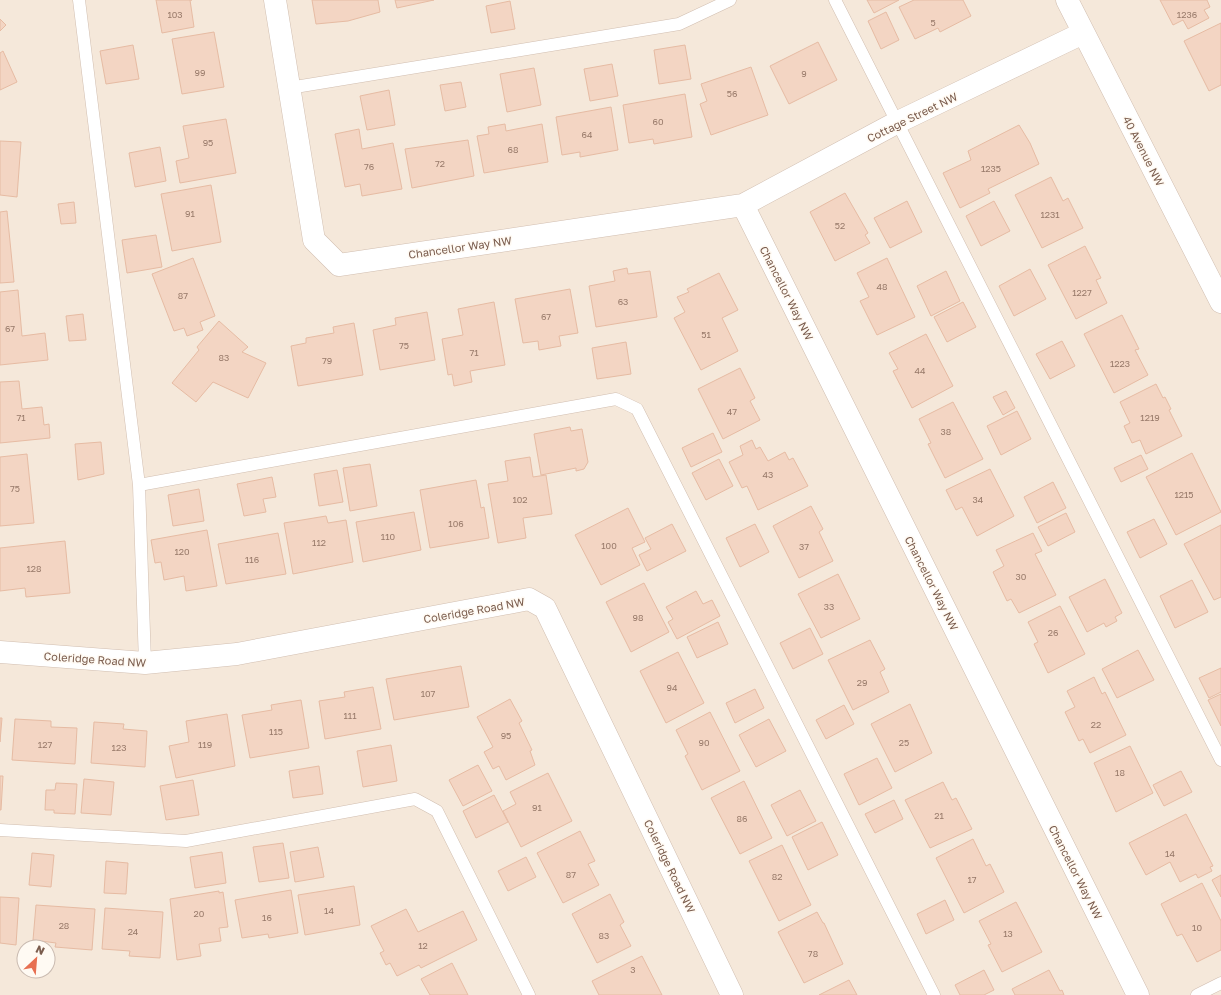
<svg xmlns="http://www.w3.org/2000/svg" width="1221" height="995" font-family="'Golos Text',sans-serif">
	<rect width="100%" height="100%" fill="#fdf6ec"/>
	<!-- residential -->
	<path fill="#f5e8da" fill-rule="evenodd" d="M0,0h1221v995h-1221zM24,947h24v24h-24z"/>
	<!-- building -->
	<path fill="#f3d5c3" stroke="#e6bba3" d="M156,0h36h-2l4,27 -32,6z
		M312,0h66l2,12 -32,9 -32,3z
		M395,0h39l-37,8z
		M867,0h32l-25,13z
		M914,0h49l8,16 -31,16 -2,-4 -23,11 -16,-32z
		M1160,0h47l3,7 -6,3 5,8 -21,11 -5,-9 -10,5z
		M510,1l5,28 -24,4 -5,-27z
		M886,12l13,28 -18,9 -13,-28z
		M0,19l6,6 -6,6z
		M1221,23v62l-12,6 -25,-50z
		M214,32l10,55 -42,7 -10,-55z
		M818,42l19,38 -48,24 -19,-38z
		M133,45l6,34 -33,5 -6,-33z
		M685,45l6,34 -32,5 -5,-34z
		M3,51l14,31 -17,8v-37z
		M612,64l6,32 -28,5 -6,-32z
		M751,67l17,48 -57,20 -11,-31 7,-3 -6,-17z
		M534,68l7,37 -34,7 -7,-38z
		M461,82l5,25 -21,4 -5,-26z
		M389,90l6,35 -28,5 -7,-34z
		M685,94l7,43 -38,7 -1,-5 -24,4 -6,-38z
		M611,107l7,43 -38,7v-5l-18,3 -6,-38z
		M226,119l10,54 -56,10 -4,-22 13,-3 -6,-32z
		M505,124l1,7 36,-7 6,38 -64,11 -7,-37 12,-2 -1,-7z
		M1019,125l11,18 9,21 -51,25 2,4 -30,15 -17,-35 28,-13 -3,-9z
		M359,129l3,20 31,-6 9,46 -40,7 -2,-12 -15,3 -10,-53z
		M468,140l6,36 -62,12 -7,-39z
		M0,141l21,1 -4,55 -17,-2z
		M160,147l6,34 -31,6 -6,-34z
		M1051,177l12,24 5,-3 15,30 -41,20 -27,-53z
		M211,185l10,57 -49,9 -11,-57z
		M845,193l23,40 -3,2 5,8 -35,18 -25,-49z
		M907,201l15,31 -32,16 -16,-30z
		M994,201l16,30 -29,15 -15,-30z
		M74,202l2,21 -15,1 -3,-20z
		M7,211l7,71 -14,1v-71z
		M156,235l6,32 -35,6 -5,-33z
		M1085,246l16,32 -5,2 11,23 -31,16 -28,-54z
		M193,258l22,58 -15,6 3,8 -16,6 -3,-8 -10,3 -22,-57z
		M887,258l28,59 -38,18 -17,-34 9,-4 -12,-24z
		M627,268l1,6 22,-3 7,46 -61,10 -7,-41 26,-5 -2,-10z
		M1030,269l16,30 -32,17 -15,-30z
		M946,271l14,30 -29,15 -14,-30z
		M719,273l19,37 -16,8 16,33 -37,19 -27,-52 11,-6 -8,-15 12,-5 -2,-3z
		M570,289l8,44 -19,3 2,10 -22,4 -1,-9 -15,2 -8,-44z
		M18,290l4,46 23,-3 3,27 -48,5v-73z
		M494,302l11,63 -35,6 2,11 -18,4 -2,-12 -4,1 -6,-36 21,-4 -5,-26z
		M963,302l13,25 -29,15 -13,-25z
		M427,312l8,48 -55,10 -7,-40 23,-5 -1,-7z
		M83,314l3,26 -17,1 -3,-25z
		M1122,315l17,34 -4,1 13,25 -34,18 -30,-59z
		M219,321l29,26 -6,5 24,11 -18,35 -35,-16 -17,20 -24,-19 27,-33 -2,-3z
		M354,323l9,52 -65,11 -7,-40 15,-3v-5l28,-5 -1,-6z
		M926,334l27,52 -41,22 -19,-37 5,-2 -9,-16z
		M1062,341l13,25 -25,13 -14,-25z
		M626,342l5,32 -34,5 -5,-31z
		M740,368l15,30 -5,3 10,19 -37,19 -25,-50z
		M19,381l3,28 20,-2 2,18 5,-1 1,14 -50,5v-61z
		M1156,384l7,14 2,-1 6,12 -2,1 13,26 -36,18 -6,-14 -8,3 -8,-17 6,-3 -10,-21z
		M1006,391l9,17 -12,7 -10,-18z
		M953,402l30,57 -38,19 -17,-34 3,-1 -12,-24z
		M1017,411l14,28 -30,16 -14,-29z
		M570,427l1,4 11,-2 6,33 -4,7 -8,2v-3l-35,7 -7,-41z
		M713,433l9,19 -31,15 -9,-19z
		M752,440l4,9 4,-2 8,14 17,-9 4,8 4,-2 15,28 -50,24 -11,-24 -5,2 -13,-26 14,-7 -3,-9z
		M101,442l3,32 -26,6 -3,-36z
		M1192,453l29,59 -45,23 -30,-58z
		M27,454l7,69 -34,3v-69z
		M1141,455l7,14 -27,13 -7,-14z
		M530,457l3,20 13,-2 6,39 -29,4 3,20 -28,5 -10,-59 20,-3 -3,-20z
		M719,459l14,27 -27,14 -14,-27z
		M370,464l7,42 -27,5 -7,-43z
		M990,469l24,47 -37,20 -15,-29 -6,3 -10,-20z
		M337,470l6,32 -24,4 -5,-32z
		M272,477l4,20 -13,2 3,13 -22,4 -7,-32z
		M476,480l5,28 3,-1 5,31 -59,10 -10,-58z
		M1053,482l13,26 -29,15 -13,-26z
		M199,489l5,32 -31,5 -5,-31z
		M811,506l12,23 -4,3 14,29 -34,17 -26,-52z
		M628,508l17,34 -13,6 8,17 -39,20 -26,-50z
		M414,512l7,38 -58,12 -7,-40z
		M1066,513l9,19 -27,14 -10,-19z
		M326,516l2,7 18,-3 7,42 -60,12 -9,-51z
		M1154,519l13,25 -27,14 -13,-26z
		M672,524l14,27 -39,20 -8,-16 12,-6 -6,-11z
		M755,524l14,28 -29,15 -14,-29z
		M1221,525v72l-7,3 -30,-56z
		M207,530l10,56 -31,5 -2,-15 -20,4 -3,-18 -6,1 -4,-23z
		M278,533l8,41 -60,10 -8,-40z
		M1033,533l9,18 -7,3 21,41 -37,18 -8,-14 -4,2 -14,-29 11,-6 -8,-16z
		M65,541l5,52 -44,4 -1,-9 -25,3v-43z
		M838,574l22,45 -39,19 -23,-44z
		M1105,579l17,34 -7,4 2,4 -11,6 -2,-4 -17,9 -18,-35z
		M1192,580l16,32 -33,16 -15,-32z
		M644,583l25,49 -38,20 -25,-50z
		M696,591l7,13 9,-4 8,16 -43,23 -9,-17 5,-3 -7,-12z
		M1060,606l25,48 -37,19 -14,-29 4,-2 -10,-20z
		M718,622l10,22 -31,14 -10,-21z
		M810,628l13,26 -30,15 -13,-26z
		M870,640l15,29 -5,3 9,20 -36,18 -25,-50z
		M1138,650l16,30 -37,18 -15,-29z
		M678,652l26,51 -38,20 -26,-52z
		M461,666l8,41 -75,13 -8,-41z
		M1221,668v24l-12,6 -10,-20z
		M1094,677l8,17 3,-2 21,43 -36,18 -7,-14 -4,2 -14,-29 10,-5 -8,-16z
		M373,687l8,42 -56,10 -6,-38 26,-4 -1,-5z
		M755,689l9,19 -29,15 -9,-20z
		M1221,694v32l-13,-26z
		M510,699l12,22 -3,2 13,27 -2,1 5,14 -29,15 -7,-14 -6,3 -9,-17 9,-5 -16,-30z
		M301,700l8,48 -59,10 -8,-43 30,-5 -1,-5z
		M910,704l22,49 -37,19 -24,-48z
		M844,705l10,19 -28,15 -10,-19z
		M710,712l30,59 -38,19 -17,-34 3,-2 -12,-24z
		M227,714l8,52 -59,12 -7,-32 20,-4 -3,-21z
		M0,718h2l-2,24z
		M15,719l36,2v6l26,1 -2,36 -63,-4z
		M769,719l17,32 -30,16 -17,-32z
		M94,722l30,2 -1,5 24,2 -2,36 -54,-4z
		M391,745l6,36 -34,6 -6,-36z
		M1130,746l23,47 -37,19 -22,-49z
		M877,758l15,30 -33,17 -15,-31z
		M478,765l14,26 -29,15 -14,-26z
		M319,766l4,28 -30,4 -4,-27z
		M1181,771l11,21 -28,14 -11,-21z
		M548,773l24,48 -51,26 -18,-36 13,-7 -6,-12z
		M0,776h3l-2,34h-1z
		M84,779l30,3 -3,33 -30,-2z
		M193,780l6,35 -33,5 -6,-34z
		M744,781l28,57 -32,16 -29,-56z
		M943,782l9,18 4,-2 16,31 -42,19 -25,-48z
		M56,783l21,1 -2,30 -21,-1v-3h-9l1,-20h9z
		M800,790l16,31 -29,15 -16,-31z
		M494,795l14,27 -32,16 -13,-27z
		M894,800l9,19 -28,14 -10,-19z
		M1186,814l27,52 -3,1 2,4 -14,7 -2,-4 -16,8 -10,-20 -24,13 -17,-32z
		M822,822l16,33 -30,15 -16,-33z
		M580,831l15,30 -7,3 11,21 -36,18 -26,-50z
		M973,839l13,27 4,-2 14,28 -40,21 -28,-55z
		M283,843l6,35 -30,4 -6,-35z
		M782,845l29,60 -32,16 -30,-60z
		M318,847l6,30 -29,5 -5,-30z
		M222,852l4,31 -31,5 -5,-31z
		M32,853l22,2 -3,32 -22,-2z
		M526,857l10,20 -28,14 -10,-20z
		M106,861l22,2 -2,31 -22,-1z
		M1221,875v22l-9,-17z
		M1202,883l19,38v29l-24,12 -15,-28 -5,2 -16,-32z
		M354,886l6,39 -55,10 -7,-40z
		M291,890l7,43 -29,5 -1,-4 -26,4 -7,-38z
		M219,891v2l4,-1 5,35 -9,1 2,13 -22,3 2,12 -24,4 -7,-61z
		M610,894l14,28 -4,3 11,21 -34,17 -25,-49z
		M0,897l19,1 -3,47 -16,-2z
		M945,900l9,20 -28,14 -9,-20z
		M1016,902l26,50 -40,20 -14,-27 3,-1 -12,-23z
		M36,905l59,4 -3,41 -37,-3 1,-4 -23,-3z
		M105,908l58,4 -3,46 -31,-2 1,-5 -28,-2z
		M406,909l12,23 45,-21 14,29 -56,28 -2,-3 -22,11 -7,-13 -4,2 -6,-12 4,-2 -13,-25z
		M817,912l6,11h1l19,41 -39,19 -26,-51z
		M642,956l20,39h-63l-7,-14z
		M452,963l16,32h-38l-9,-16z
		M984,970l10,20 -10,5h-24l-5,-10z
		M1049,970l11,21 2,-1 2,5h-49l-3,-6z
		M849,980l8,15h-38z"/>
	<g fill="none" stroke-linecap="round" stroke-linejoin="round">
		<!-- lane casing -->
		<g stroke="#d1beb0" stroke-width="13">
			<path id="lane" d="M79,0l60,485 6,178
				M835,0l386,760
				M289,88l390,-64 51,-24
				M139,485l477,-86 21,10 297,586
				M0,830l186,11 229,-42 22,12 92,184
				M1197,995l24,-12"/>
		</g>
		<!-- street casing -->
		<g stroke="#d1beb0" stroke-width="23">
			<path id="street" d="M275,0l39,240 25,25 404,-60 395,790
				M1067,0l154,302
				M743,205l153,-82 187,-90
				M0,652l145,11 92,-9 292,-55 16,9 187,387"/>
		</g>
		<!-- lane -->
		<use href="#lane" stroke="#fff" stroke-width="12"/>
		<!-- street -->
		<use href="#street" stroke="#fff" stroke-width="22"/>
	</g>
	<g text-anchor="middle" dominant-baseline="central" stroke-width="3" stroke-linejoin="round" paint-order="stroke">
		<!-- number labels -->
		<g font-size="9" fill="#987a6a">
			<text x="175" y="14">103</text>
			<text x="1187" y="14">1236</text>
			<text x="933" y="22">5</text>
			<text x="200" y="72">99</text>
			<text x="804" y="73">9</text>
			<text x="732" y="93">56</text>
			<text x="658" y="121">60</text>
			<text x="587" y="134">64</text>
			<text x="208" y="142">95</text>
			<text x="513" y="149">68</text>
			<text x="440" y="163">72</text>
			<text x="369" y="166">76</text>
			<text x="991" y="168">1235</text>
			<text x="190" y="213">91</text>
			<text x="1050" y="214">1231</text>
			<text x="840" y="225">52</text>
			<text x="882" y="286">48</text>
			<text x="1082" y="292">1227</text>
			<text x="183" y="295">87</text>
			<text x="623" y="301">63</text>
			<text x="546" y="316">67</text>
			<text x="10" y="328">67</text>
			<text x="706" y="334">51</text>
			<text x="404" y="345">75</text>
			<text x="474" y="352">71</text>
			<text x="224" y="357">83</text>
			<text x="327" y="360">79</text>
			<text x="1120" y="363">1223</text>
			<text x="920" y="370">44</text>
			<text x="732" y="411">47</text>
			<text x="21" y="417">71</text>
			<text x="1150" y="417">1219</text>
			<text x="946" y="431">38</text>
			<text x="768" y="474">43</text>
			<text x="15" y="488">75</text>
			<text x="1184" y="494">1215</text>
			<text x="520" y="499">102</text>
			<text x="978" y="499">34</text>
			<text x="456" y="523">106</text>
			<text x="388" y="536">110</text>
			<text x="319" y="542">112</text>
			<text x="609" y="545">100</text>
			<text x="804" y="546">37</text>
			<text x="182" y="551">120</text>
			<text x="252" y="559">116</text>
			<text x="34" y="568">128</text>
			<text x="1021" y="576">30</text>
			<text x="829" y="606">33</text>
			<text x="638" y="617">98</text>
			<text x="1053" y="632">26</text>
			<text x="862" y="682">29</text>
			<text x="672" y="687">94</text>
			<text x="428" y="693">107</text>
			<text x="350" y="715">111</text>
			<text x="1096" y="724">22</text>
			<text x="276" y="731">115</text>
			<text x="506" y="735">95</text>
			<text x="704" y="742">90</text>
			<text x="904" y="742">25</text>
			<text x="45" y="744">127</text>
			<text x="205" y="744">119</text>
			<text x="119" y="747">123</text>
			<text x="1120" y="772">18</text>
			<text x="537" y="807">91</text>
			<text x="939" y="815">21</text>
			<text x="742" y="818">86</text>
			<text x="1170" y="853">14</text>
			<text x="571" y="874">87</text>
			<text x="777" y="876">82</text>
			<text x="972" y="879">17</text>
			<text x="329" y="910">14</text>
			<text x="199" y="913">20</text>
			<text x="267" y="917">16</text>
			<text x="64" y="925">28</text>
			<text x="1197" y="927">10</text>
			<text x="133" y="931">24</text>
			<text x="1008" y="933">13</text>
			<text x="604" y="935">83</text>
			<text x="423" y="945">12</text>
			<text x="813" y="953">78</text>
			<text x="633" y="969">3</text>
		</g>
		<!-- street labels -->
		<g font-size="11" fill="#7a5c4d" stroke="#fffaf3">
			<text transform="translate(912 117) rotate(-26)">Cottage Street NW</text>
			<text transform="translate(1144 151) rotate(63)">40 Avenue NW</text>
			<text transform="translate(460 247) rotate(-8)">Chancellor Way NW</text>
			<text transform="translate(787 293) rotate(63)">Chancellor Way NW</text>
			<text transform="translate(932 583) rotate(63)">Chancellor Way NW</text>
			<text transform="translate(474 610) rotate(-10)">Coleridge Road NW</text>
			<text transform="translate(95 659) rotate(4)">Coleridge Road NW</text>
			<text transform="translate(670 866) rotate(64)">Coleridge Road NW</text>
			<text transform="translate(1076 872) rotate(63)">Chancellor Way NW</text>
		</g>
	</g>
	<!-- north arrow -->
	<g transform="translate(36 959) rotate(26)"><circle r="19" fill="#fffaf3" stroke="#cabbb1"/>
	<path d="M0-3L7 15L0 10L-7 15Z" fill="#e76f51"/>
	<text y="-6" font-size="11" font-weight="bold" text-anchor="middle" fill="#7a5c4d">N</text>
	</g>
</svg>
